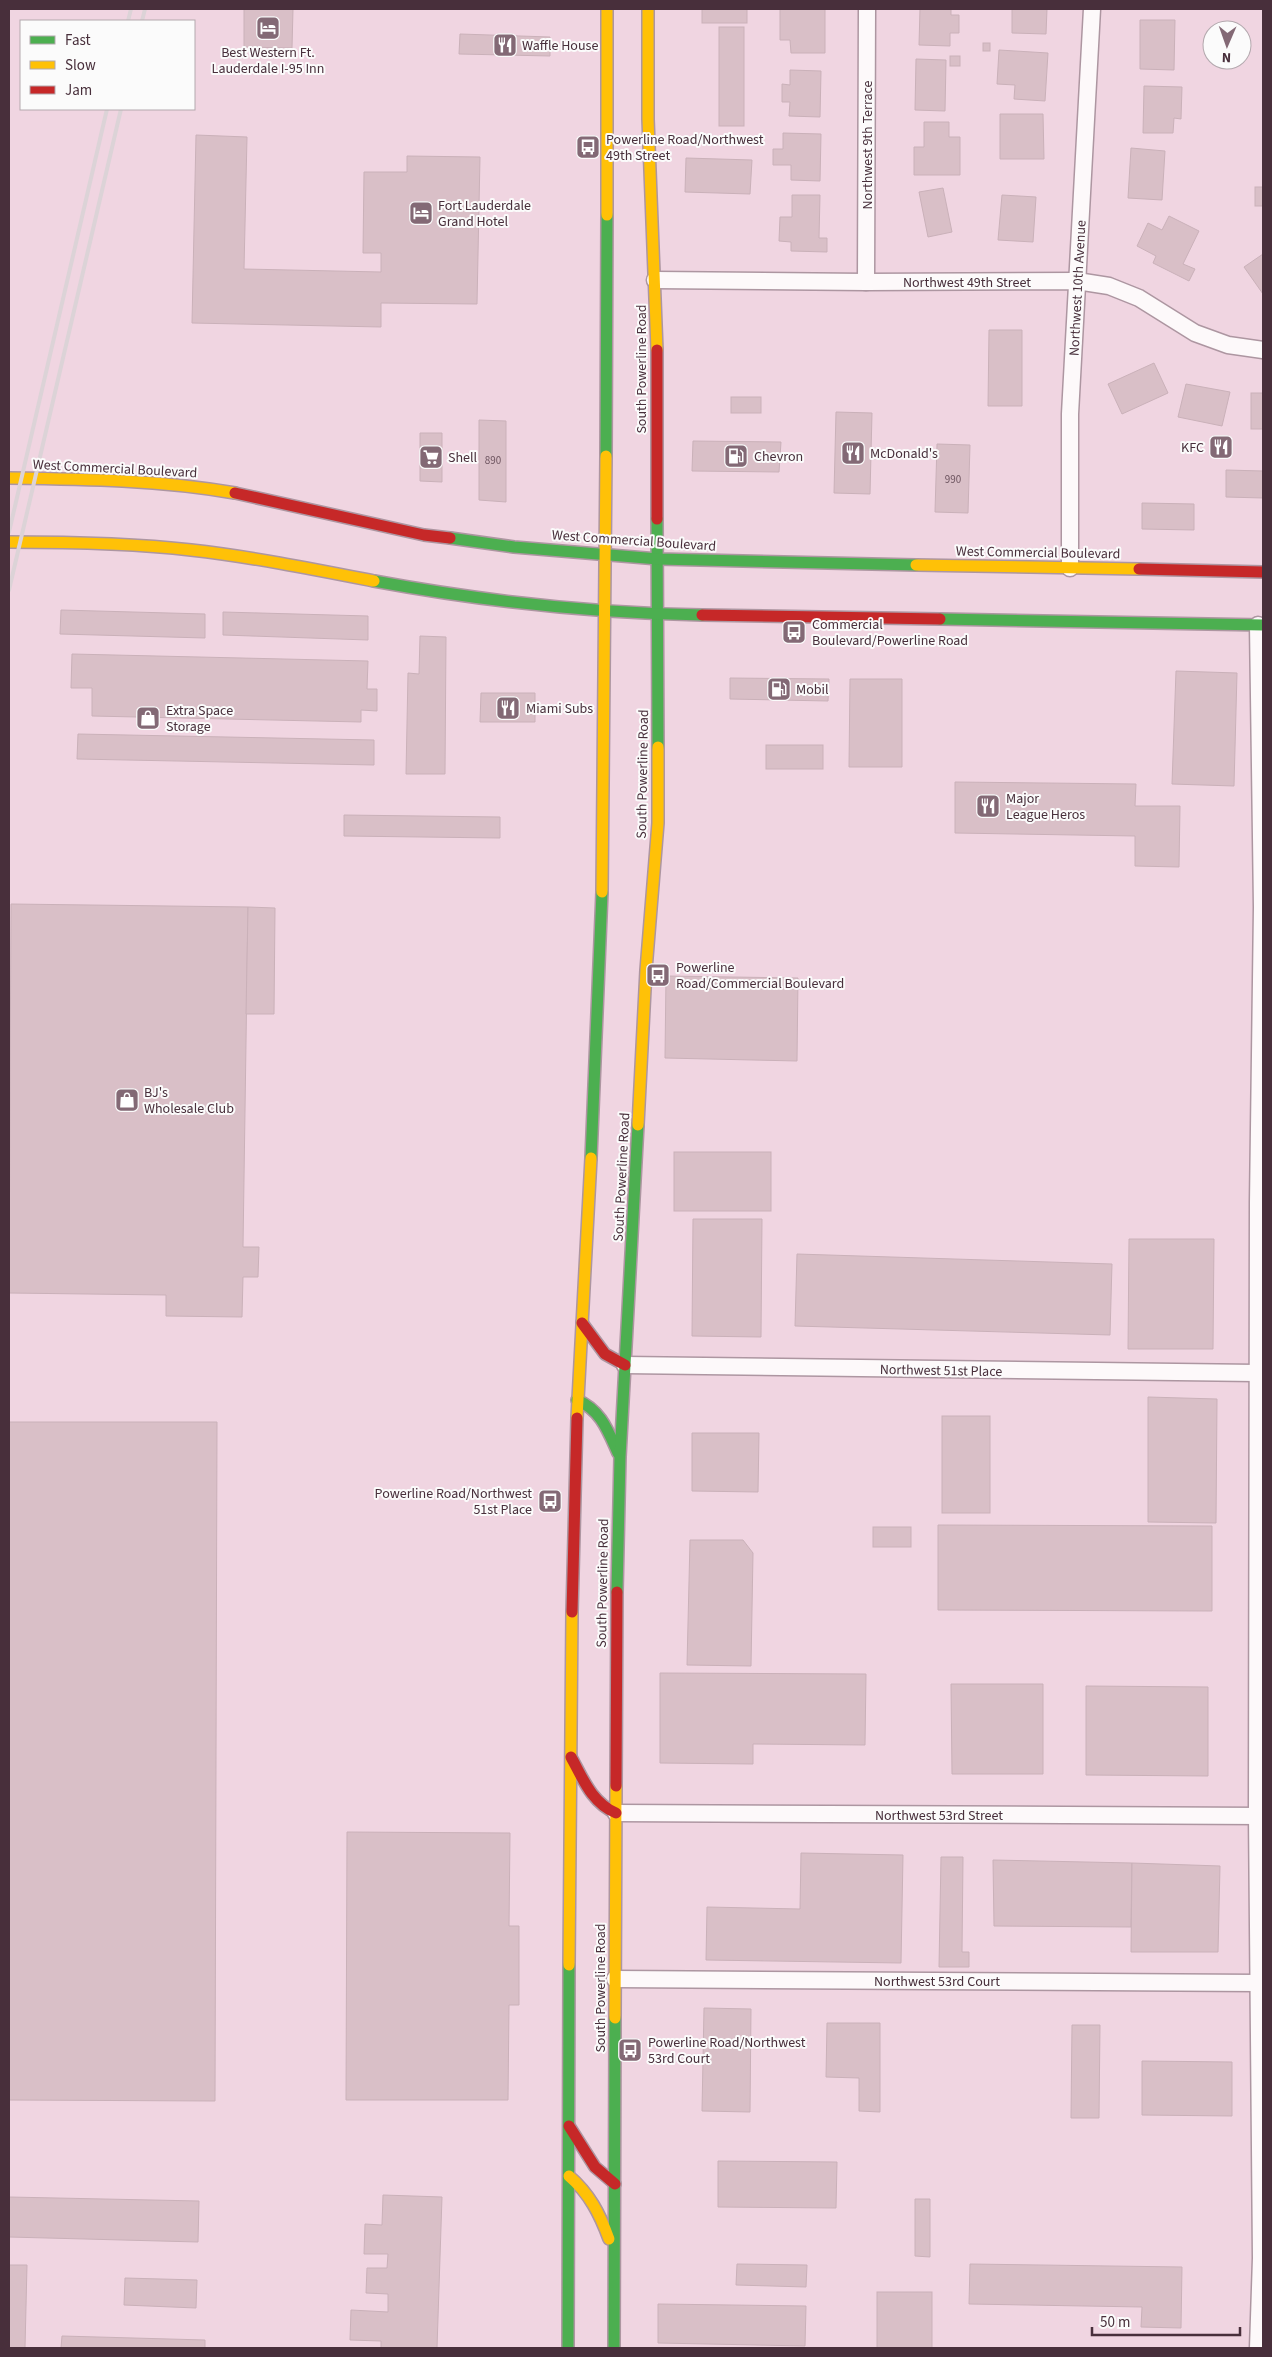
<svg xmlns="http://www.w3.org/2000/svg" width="1272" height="2357" viewBox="0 0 1272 2357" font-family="'Source Sans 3',sans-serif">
<rect width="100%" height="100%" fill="#f0d5e1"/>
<!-- building -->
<g fill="#d9bfc7" stroke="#cab1b9">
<path d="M244,9h49l-1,39 -48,-1z"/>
<rect x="702" y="9" width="45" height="14"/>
<path d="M780,9h45v44h-34l-1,-13h-10z"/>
<path d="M920,9h31v6h8v18h-9v13l-31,-1z"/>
<path d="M1012,9h35l-1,25 -34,-1z"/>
<path d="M1140,20h35l-1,50 -34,-1z"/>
<rect x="719" y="27" width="25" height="99"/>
<path d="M460,34l90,3v19l-91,-2z"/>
<rect x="983" y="43" width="7" height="8"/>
<path d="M999,50l49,3 -3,48 -31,-2 1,-14 -18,-1z"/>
<rect x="950" y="56" width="10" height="10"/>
<path d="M916,59l30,1 -1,51 -30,-1z"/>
<path d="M790,70l31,1 -1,46 -31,-1 1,-14h-8v-18l8,1z"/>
<path d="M1144,86l38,1 -1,32 -7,-1 -1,15h-30z"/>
<path d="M1000,114h43l1,45h-44z"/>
<path d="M924,122h25v15h11v38h-46v-28h10z"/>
<path d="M783,133l38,1 -1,47 -29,-1v-15h-18v-16h10z"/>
<path d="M196,135l51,2 -3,132 137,3v-19h-18l1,-81h43v-16l73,1 -3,147 -96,-1v24l-189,-4z"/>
<path d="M1131,148l34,3 -3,49 -34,-2z"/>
<path d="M686,158l66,2 -2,34 -65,-2z"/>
<rect x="1255" y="187" width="8" height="19"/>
<path d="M943,188l9,44 -24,5 -9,-45z"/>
<path d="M792,195h28l-1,43h8v14l-36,-1v-9l-12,-1 1,-24h12z"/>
<path d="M1002,195l34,2 -3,45 -35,-2z"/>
<path d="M1169,216l30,15 -16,33 12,5 -6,12 -36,-18 3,-7 -19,-10 11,-23 14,7z"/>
<path d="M1263,254v40l-19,-27z"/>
<path d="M989,330h33v76h-34z"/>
<path d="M1154,363l14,30 -46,21 -14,-30z"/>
<path d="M1186,384l44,8 -8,34 -44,-9z"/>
<rect x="1251" y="393" width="12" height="36"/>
<rect x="731" y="397" width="30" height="16"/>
<path d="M836,412l36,1 -2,81 -36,-1z"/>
<path d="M479,420l27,1v81l-27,-2z"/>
<path d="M420,433h22v49l-22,-1z"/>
<path d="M693,441l88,1 -2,30 -87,-1z"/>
<path d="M937,444l33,1 -2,68 -33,-1z"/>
<path d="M1226,470l37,1v27l-37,-1z"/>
<path d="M1142,503l52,1v26l-52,-1z"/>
<path d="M61,610l144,4v24l-145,-4z"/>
<path d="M223,612l145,4v24l-145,-5z"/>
<path d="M420,636l26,1 -1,137h-39l2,-101 11,1z"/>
<path d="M72,654l296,7 -1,28h10v22l-16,-1v12l-269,-6v-28h-21z"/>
<path d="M1176,671l61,2 -3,113 -62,-2z"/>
<path d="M730,678l99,1 -1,22 -98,-2z"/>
<path d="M850,679h52v88h-53z"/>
<path d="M481,693h54v29h-55z"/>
<path d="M78,734l296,6v25l-297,-6z"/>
<rect x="766" y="745" width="57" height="24"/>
<path d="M955,782l181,2 -1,22h45l-1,61 -44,-1v-30l-180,-3z"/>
<path d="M344,815l156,2v21l-156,-2z"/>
<path d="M11,904l237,3 -5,340h16l-1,30h-15l-1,40 -76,-1v-21l-157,-2z"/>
<path d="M248,907l27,1 -1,106h-28z"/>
<path d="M666,976l132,2 -1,83 -132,-3z"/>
<rect x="674" y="1152" width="97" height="59"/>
<path d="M693,1219h69l-1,118 -69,-1z"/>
<path d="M1129,1239h85l-1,110h-85z"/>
<path d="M797,1254l315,10 -2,71 -315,-9z"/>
<path d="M1148,1397l69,2 -1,124 -68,-1z"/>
<rect x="942" y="1416" width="48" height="97"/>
<path d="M9,1422h208l-2,679 -206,-1z"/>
<path d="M692,1433h67l-1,59 -66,-1z"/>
<path d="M938,1525l274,1v85l-274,-1z"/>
<rect x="873" y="1527" width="38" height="20"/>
<path d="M690,1540h53l10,13 -2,113 -64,-1z"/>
<path d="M660,1673l206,1 -1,71 -112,-1v20l-93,-1z"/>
<path d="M951,1684h92v90h-91z"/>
<path d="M1086,1686l122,1v89l-122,-1z"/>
<path d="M347,1832l163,1 -1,93h10v79h-10l-1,95h-162z"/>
<path d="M801,1853l102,2 -2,108 -195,-3 1,-53 93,2z"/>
<path d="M941,1857h22l-1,95h7v15h-30z"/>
<path d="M993,1860l139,3 -1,64 -137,-1z"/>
<path d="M1132,1863l88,3 -2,86h-87z"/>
<path d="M704,2008l47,1 -1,103 -48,-1z"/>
<path d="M827,2023h53v89l-21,-1v-33l-33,-1z"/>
<path d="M1072,2025h28l-1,93h-28z"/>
<path d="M1142,2061l90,1v54l-90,-1z"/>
<path d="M718,2161l119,1 -1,46 -118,-1z"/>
<path d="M383,2195l59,2 -5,151h-56v-7l-31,-1 1,-30 37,2v-18l-22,-1 1,-25h20l1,-14h-24l1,-30 17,1z"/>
<path d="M9,2197l190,4 -1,41 -189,-5z"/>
<path d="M915,2199h15v58l-15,-1z"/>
<path d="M737,2264l70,1 -1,22 -70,-2z"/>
<path d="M970,2264l212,3 -1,61 -40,-1 1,-20 -173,-3z"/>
<path d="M9,2265h18l-2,83h-16z"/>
<path d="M125,2278l72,2 -1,28 -72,-3z"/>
<rect x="877" y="2292" width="55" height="56"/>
<path d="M658,2304l148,2 -1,40 -147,-3z"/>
<path d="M62,2336l143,4v8h-144z"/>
</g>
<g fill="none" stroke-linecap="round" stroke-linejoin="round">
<!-- street casing -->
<g stroke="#ad96a1" stroke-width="19">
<g id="street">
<path d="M655,280l211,2 211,-1 32,5 30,12 56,35 33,12 35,5"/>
<path d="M866,282l1,-273"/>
<path d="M1070,568v-154l22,-405"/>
<path d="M1258,625l4,282 -4,296 -1,612 4,443 -3,90"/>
<path d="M625,1365l632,8"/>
<path d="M616,1813l647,3"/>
<path d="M615,1979l644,4"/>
</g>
</g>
<!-- fast casing -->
<g stroke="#ad96a1" stroke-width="14">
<g id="fast">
<path d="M606,456l1,-241"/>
<path d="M657,519l1,228"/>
<path d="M450,538l64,9 144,12 258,6"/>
<path d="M374,581c108,20 218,32 328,34"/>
<path d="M940,619l323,6"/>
<path d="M591,1158l11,-266"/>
<path d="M577,1400c24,10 31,31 41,53"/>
<path d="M617,1592l3,-135 18,-332"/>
<path d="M568,2348l1,-383"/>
<path d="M614,2348l1,-330"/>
</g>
</g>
<!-- slow casing -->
<g stroke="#ad96a1" stroke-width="14">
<g id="slow">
<path d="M648,9v110l9,231"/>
<path d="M607,215v-206"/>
<path d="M9,478c76,1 151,2 226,15"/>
<path d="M9,542c61,0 122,1 182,8 62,7 122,19 183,31"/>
<path d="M916,565l223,4"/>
<path d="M602,892l4,-436"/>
<path d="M638,1125l8,-155 12,-147v-76"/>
<path d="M577,1418l14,-260"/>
<path d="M569,1965l3,-353"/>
<path d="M615,2018l1,-232"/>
<path d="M569,2176c20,17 31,38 40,63"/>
</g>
</g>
<!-- jam casing -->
<g stroke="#ad96a1" stroke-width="14">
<g id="jam">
<path d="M657,350v169"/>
<path d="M235,493l189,42 26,3"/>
<path d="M1139,569l124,3"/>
<path d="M702,615l238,4"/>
<path d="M582,1323l23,31 20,11"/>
<path d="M572,1612l5,-194"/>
<path d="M571,1757c12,22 21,46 45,56"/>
<path d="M616,1786l1,-194"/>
<path d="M569,2126l26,41 20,17"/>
</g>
</g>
<!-- street -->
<use href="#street" stroke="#fdf9fa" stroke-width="16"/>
<!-- fast -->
<use href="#fast" stroke="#4caf50" stroke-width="11"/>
<!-- slow -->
<use href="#slow" stroke="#ffc107" stroke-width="11"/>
<!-- jam -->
<use href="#jam" stroke="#c62828" stroke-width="11"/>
<!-- rail -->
<g stroke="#dcd3d7" stroke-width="4">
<path d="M128,21l3,-12"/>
<path d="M142,21l3,-12"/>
<path d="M9,532l98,-423"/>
<path d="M9,590l112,-481"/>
</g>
</g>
<!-- icons -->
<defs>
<g id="hotel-square" transform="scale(1.25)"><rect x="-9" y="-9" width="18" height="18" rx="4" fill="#836975" stroke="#fbfbfb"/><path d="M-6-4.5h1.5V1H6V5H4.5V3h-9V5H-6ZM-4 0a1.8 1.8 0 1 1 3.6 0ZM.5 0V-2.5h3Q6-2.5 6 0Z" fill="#fff"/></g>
<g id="restaurant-square" transform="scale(1.25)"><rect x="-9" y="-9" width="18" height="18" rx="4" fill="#836975" stroke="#fbfbfb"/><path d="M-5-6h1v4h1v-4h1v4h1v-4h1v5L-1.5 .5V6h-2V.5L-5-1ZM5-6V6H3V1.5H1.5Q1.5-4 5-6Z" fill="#fff"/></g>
<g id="bus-square" transform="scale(1.25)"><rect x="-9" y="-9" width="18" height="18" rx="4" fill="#836975" stroke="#fbfbfb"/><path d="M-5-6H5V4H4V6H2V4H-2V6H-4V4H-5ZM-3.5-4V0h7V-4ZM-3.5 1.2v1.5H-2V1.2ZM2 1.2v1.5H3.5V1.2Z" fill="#fff"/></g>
<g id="fuel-square" transform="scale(1.25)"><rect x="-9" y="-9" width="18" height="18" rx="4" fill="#836975" stroke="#fbfbfb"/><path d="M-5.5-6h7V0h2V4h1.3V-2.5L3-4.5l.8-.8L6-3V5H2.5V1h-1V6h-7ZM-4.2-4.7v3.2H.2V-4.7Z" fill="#fff"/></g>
<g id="supermarket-square" transform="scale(1.25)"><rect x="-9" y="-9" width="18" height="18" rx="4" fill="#836975" stroke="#fbfbfb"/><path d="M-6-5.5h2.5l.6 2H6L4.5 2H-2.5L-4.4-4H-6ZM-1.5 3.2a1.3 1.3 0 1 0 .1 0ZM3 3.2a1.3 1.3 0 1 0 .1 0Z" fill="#fff"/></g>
<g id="shop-square" transform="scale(1.25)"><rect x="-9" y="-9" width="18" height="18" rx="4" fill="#836975" stroke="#fbfbfb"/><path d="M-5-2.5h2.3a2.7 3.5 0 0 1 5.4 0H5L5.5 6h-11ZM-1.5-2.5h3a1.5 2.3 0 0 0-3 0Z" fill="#fff"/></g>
</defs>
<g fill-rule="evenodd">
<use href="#hotel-square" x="268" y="28"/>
<use href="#restaurant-square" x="505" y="45"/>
<use href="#bus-square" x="588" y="147"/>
<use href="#hotel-square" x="421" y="213"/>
<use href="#restaurant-square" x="1221" y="447"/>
<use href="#restaurant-square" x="853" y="453"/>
<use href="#fuel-square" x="736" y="456"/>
<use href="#supermarket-square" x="431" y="457"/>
<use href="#bus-square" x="794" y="632"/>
<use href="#fuel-square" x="779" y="689"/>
<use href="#restaurant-square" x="508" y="708"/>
<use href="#shop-square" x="148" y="718"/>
<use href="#restaurant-square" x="988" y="806"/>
<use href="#bus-square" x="658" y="975"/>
<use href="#shop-square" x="127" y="1100"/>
<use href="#bus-square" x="550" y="1501"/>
<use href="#bus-square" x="630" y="2050"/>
</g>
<g text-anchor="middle" stroke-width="4" stroke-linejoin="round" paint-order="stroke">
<!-- number labels -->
<g font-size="11" fill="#6e5560">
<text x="493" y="464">890</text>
<text x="953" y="483">990</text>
</g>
<!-- poi labels -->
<g font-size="14" fill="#482f3b" stroke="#fbfbfb" text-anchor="start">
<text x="522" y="50">Waffle House</text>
<text x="268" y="57" text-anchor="middle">Best Western Ft.<tspan x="268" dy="16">Lauderdale I-95 Inn</tspan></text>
<text x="606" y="144">Powerline Road/Northwest<tspan x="606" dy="16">49th Street</tspan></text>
<text x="438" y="210">Fort Lauderdale<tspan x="438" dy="16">Grand Hotel</tspan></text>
<text x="1204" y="452" text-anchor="end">KFC</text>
<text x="870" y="458">McDonald's</text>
<text x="754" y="461">Chevron</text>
<text x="448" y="462">Shell</text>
<text x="812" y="629">Commercial<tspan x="812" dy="16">Boulevard/Powerline Road</tspan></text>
<text x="796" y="694">Mobil</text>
<text x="526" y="713">Miami Subs</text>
<text x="166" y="715">Extra Space<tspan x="166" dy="16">Storage</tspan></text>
<text x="1006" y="803">Major<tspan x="1006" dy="16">League Heros</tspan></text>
<text x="676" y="972">Powerline<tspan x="676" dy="16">Road/Commercial Boulevard</tspan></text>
<text x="144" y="1097">BJ's<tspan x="144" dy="16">Wholesale Club</tspan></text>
<text x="532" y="1498" text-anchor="end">Powerline Road/Northwest<tspan x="532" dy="16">51st Place</tspan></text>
<text x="648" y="2047">Powerline Road/Northwest<tspan x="648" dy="16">53rd Court</tspan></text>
</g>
<!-- street labels -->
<g font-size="14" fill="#482f3b" stroke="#fbfbfb">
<text transform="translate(867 145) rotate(-90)" y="5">Northwest 9th Terrace</text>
<text x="967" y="287">Northwest 49th Street</text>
<text transform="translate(1077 288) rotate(-87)" y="5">Northwest 10th Avenue</text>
<text transform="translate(641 369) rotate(-90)" y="5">South Powerline Road</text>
<text transform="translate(115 468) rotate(3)" y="5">West Commercial Boulevard</text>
<text transform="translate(634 540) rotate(4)" y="5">West Commercial Boulevard</text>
<text transform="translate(1038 552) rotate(1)" y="5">West Commercial Boulevard</text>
<text transform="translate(642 774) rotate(-89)" y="5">South Powerline Road</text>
<text transform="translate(621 1177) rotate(-87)" y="5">South Powerline Road</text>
<text transform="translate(941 1370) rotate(1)" y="5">Northwest 51st Place</text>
<text transform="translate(602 1583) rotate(-89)" y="5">South Powerline Road</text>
<text x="939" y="1820">Northwest 53rd Street</text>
<text x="937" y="1986">Northwest 53rd Court</text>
<text transform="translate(600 1988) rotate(-90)" y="5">South Powerline Road</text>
</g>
</g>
<!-- border -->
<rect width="1272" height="2357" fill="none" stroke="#482f3b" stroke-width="20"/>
<!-- legend -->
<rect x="20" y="20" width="175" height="90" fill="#fbfbfb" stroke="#b3a9ae"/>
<rect x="30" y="36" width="25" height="8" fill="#4caf50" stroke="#b3a9ae"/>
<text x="65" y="45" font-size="15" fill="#482f3b">Fast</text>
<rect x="30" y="61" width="25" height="8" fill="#ffc107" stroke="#b3a9ae"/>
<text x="65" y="70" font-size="15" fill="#482f3b">Slow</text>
<rect x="30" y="86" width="25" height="8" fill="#c62828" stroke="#b3a9ae"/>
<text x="65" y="95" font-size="15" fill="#482f3b">Jam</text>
<!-- north arrow -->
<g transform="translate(1227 45) rotate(182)"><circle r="24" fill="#fbfbfb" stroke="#b3a9ae"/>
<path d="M0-4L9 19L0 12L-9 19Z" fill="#836975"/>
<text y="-8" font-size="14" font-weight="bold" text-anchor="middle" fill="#482f3b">N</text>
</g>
<!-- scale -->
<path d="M1092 2327v8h148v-8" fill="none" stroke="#482f3b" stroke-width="2.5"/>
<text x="1100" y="2327" font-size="15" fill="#482f3b" stroke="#fbfbfb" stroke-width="4" paint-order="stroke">50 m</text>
</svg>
